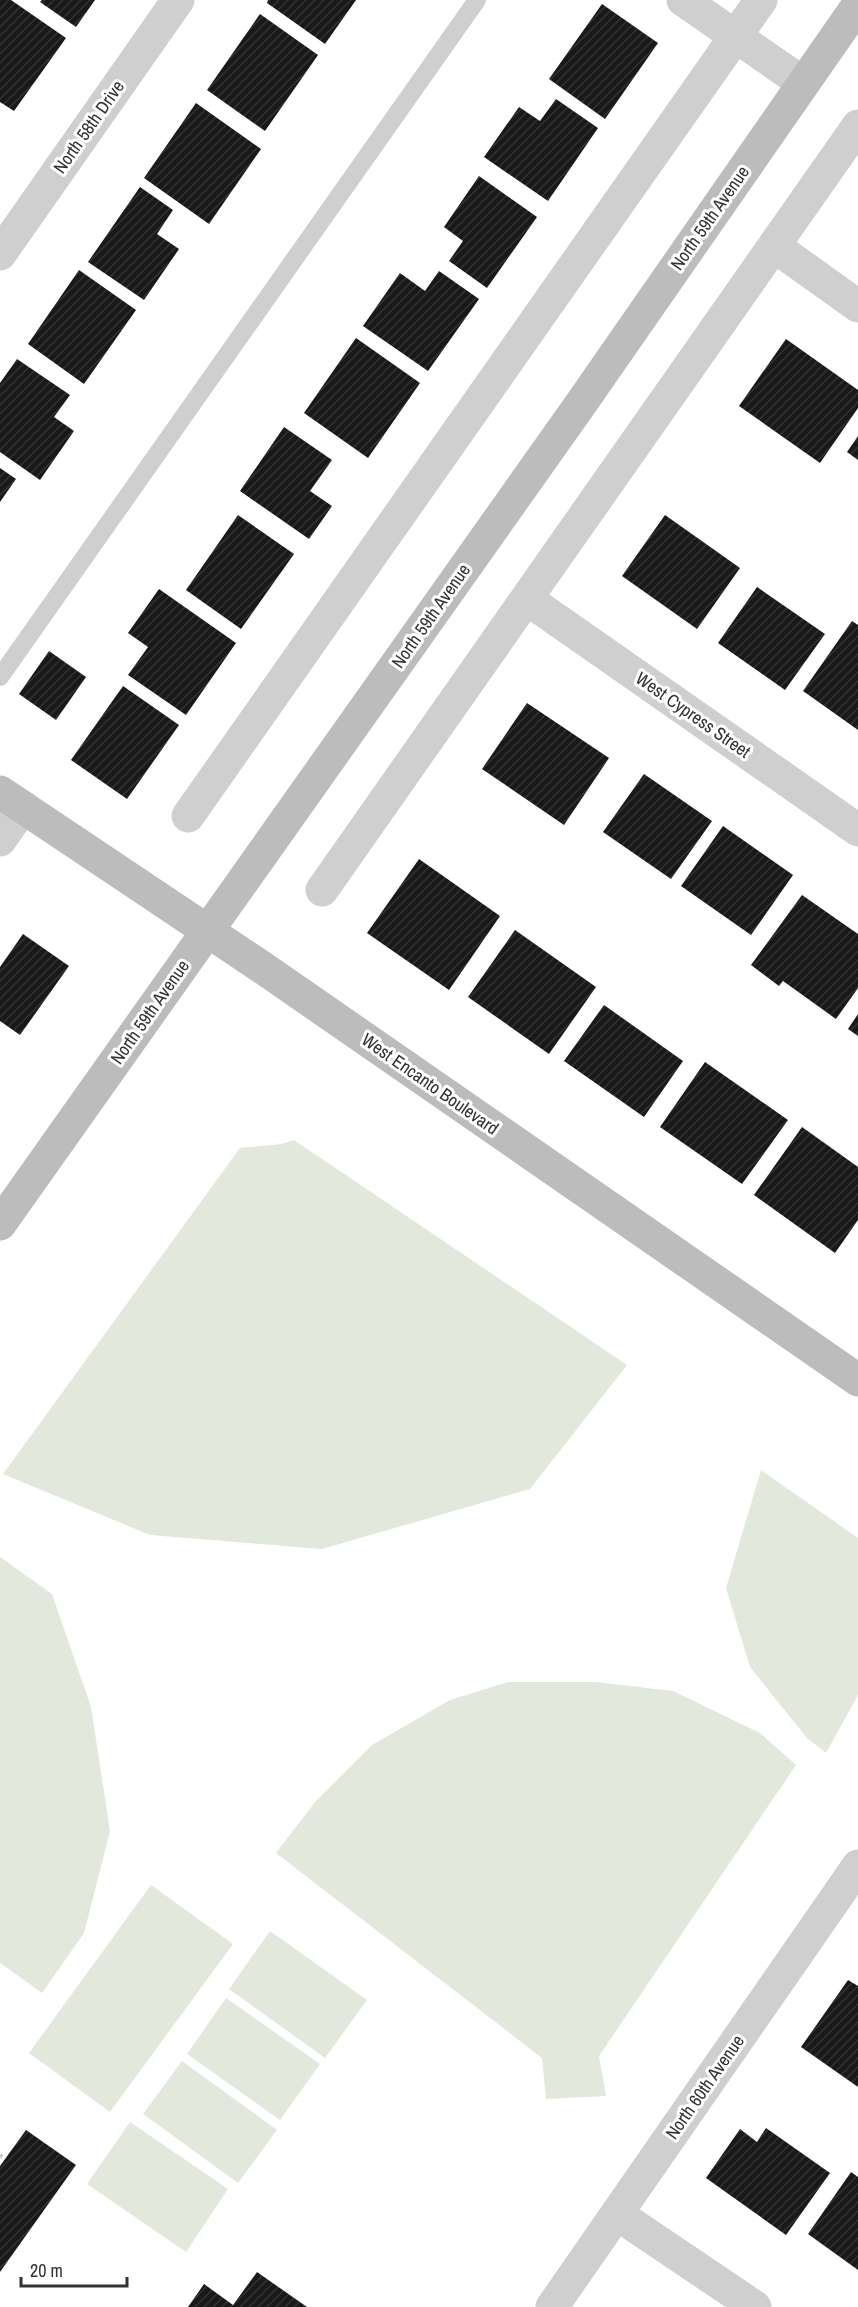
<svg xmlns="http://www.w3.org/2000/svg" width="858" height="2307" viewBox="0 0 858 2307" font-family="'Archivo Narrow',sans-serif">
<defs>
<pattern id="building-hatch" width="6" height="6" patternUnits="userSpaceOnUse" patternTransform="scale(1.5)"><rect width="6" height="6" fill="#191919"/><path d="M-1 1l2-2M0 6l6-6M5 7l2-2" fill="none" stroke="#323232"/></pattern>
</defs>
<rect width="100%" height="100%" fill="#fff"/>
<!-- park -->
<g fill="#e2e8dc">
<path d="M294,1140l333,225 -97,124 -208,60 -172,-14 -147,-61 237,-326 41,-4z"/>
<path d="M761,1470l97,68v157l-32,58 -19,-15 -57,-71 -24,-79z"/>
<path d="M0,1557l52,37 39,113 19,124 -26,102 -42,60 -42,-30z"/>
<path d="M508,1682h88l77,9 87,42 36,32 -197,291 7,40 -60,3 -4,-41 -266,-205 39,-51 57,-57 78,-45z"/>
<path d="M151,1885l82,59 -123,168 -81,-59z"/>
<path d="M270,1931l97,69 -42,58 -96,-69z"/>
<path d="M226,1998l94,66 -40,56 -93,-66z"/>
<path d="M182,2061l95,69 -39,53 -95,-69z"/>
<path d="M130,2122l98,67 -42,63 -99,-68z"/>
</g>
<!-- building -->
<g fill="url(#building-hatch)">
<path d="M0,0h11l55,38 -52,73 -14,-9z"/>
<path d="M42,0h53l-19,27 -36,-25z"/>
<path d="M268,0h88l-31,44 -58,-41z"/>
<path d="M602,4l56,39 -53,76 -56,-40z"/>
<path d="M260,14l58,41 -53,76 -58,-41z"/>
<path d="M556,99l42,29 -50,73 -64,-44 35,-50 21,14z"/>
<path d="M196,103l65,46 -52,75 -65,-46z"/>
<path d="M479,176l58,41 -50,71 -38,-27 14,-20 -19,-14z"/>
<path d="M140,187l33,23 -16,24 22,15 -35,51 -56,-38z"/>
<path d="M79,270l57,40 -52,74 -56,-40z"/>
<path d="M439,271l40,28 -51,72 -65,-45 37,-53 25,18z"/>
<path d="M356,338l64,45 -52,75 -64,-45z"/>
<path d="M786,339l72,51v18l-38,55 -81,-57z"/>
<path d="M17,359l53,36 -16,22 20,14 -34,49 -40,-28v-69z"/>
<path d="M284,427l48,33 -22,31 22,15 -23,33 -69,-48z"/>
<path d="M858,436v24l-11,-8z"/>
<path d="M0,468l16,11 -16,23z"/>
<path d="M238,515l56,39 -53,75 -55,-39z"/>
<path d="M665,515l75,53 -43,61 -75,-53z"/>
<path d="M757,587l68,47 -40,56 -67,-47z"/>
<path d="M159,589l77,54 -50,72 -58,-40 20,-28 -20,-14z"/>
<path d="M852,621l6,4v105l-55,-39z"/>
<path d="M49,651l37,26 -30,43 -37,-26z"/>
<path d="M123,686l56,39 -52,74 -56,-39z"/>
<path d="M527,703l82,55 -45,67 -82,-56z"/>
<path d="M644,774l68,47 -41,58 -68,-47z"/>
<path d="M723,826l70,49 -42,60 -70,-49z"/>
<path d="M419,859l81,57 -51,74 -82,-57z"/>
<path d="M802,895l56,39v54l-22,31 -53,-38 -4,5 -28,-21z"/>
<path d="M515,930l81,57 -47,67 -81,-57z"/>
<path d="M23,934l46,32 -49,69 -20,-14v-54z"/>
<path d="M604,1005l79,56 -39,56 -80,-56z"/>
<path d="M858,1014v22l-10,-7z"/>
<path d="M705,1062l83,58 -46,64 -82,-57z"/>
<path d="M802,1127l56,40v53l-23,33 -81,-58z"/>
<path d="M848,1980l10,6v101l-57,-40z"/>
<path d="M766,2128l64,45 -44,62 -80,-57 34,-49 17,13z"/>
<path d="M26,2130l50,35 -76,107v-106z"/>
<path d="M851,2172l7,5v93l-50,-36z"/>
<path d="M257,2272l50,35h-119l16,-23 29,21z"/>
</g>
<g fill="none" stroke-linecap="round" stroke-linejoin="round">
<!-- path -->
<path stroke="#c9c9c9" stroke-width="4" stroke-dasharray="3 3" stroke-linecap="butt" d="M0,2155l5,4"/>
<!-- lane -->
<path stroke="#cfcfcf" stroke-width="18" d="M0,677l477,-677"/>
<!-- street -->
<g stroke="#cfcfcf" stroke-width="33">
<path d="M683,0l120,83"/>
<path d="M774,246l84,60"/>
<path d="M0,254l178,-254"/>
<path d="M527,599l331,231"/>
<path d="M188,816l573,-816"/>
<path d="M0,840l23,-33"/>
<path d="M322,890l536,-764"/>
<path d="M617,2214l138,93"/>
<path d="M552,2307l306,-441"/>
</g>
<!-- secondary -->
<g stroke="#bcbcbc" stroke-width="33">
<path d="M0,792l263,176 595,412"/>
<path d="M0,1224l580,-819 278,-400"/>
</g>
</g>
<g text-anchor="middle" stroke-width="6" stroke-linejoin="round" paint-order="stroke">
<!-- street labels -->
<g font-size="18" fill="#323232" stroke="#fff">
<text transform="translate(89 127) rotate(-55)" y="6">North 58th Drive</text>
<text transform="translate(710 218) rotate(-55)" y="6">North 59th Avenue</text>
<text transform="translate(431 616) rotate(-55)" y="6">North 59th Avenue</text>
<text transform="translate(693 715) rotate(35)" y="6">West Cypress Street</text>
<text transform="translate(150 1012) rotate(-55)" y="6">North 59th Avenue</text>
<text transform="translate(430 1084) rotate(35)" y="6">West Encanto Boulevard</text>
<text transform="translate(705 2087) rotate(-55)" y="6">North 60th Avenue</text>
</g>
</g>
<!-- scale -->
<path d="M21 2277v9h106v-9" fill="none" stroke="#323232" stroke-width="3"/>
<text x="30" y="2277" font-size="18" fill="#323232" stroke="#ffffff" stroke-width="4.5" paint-order="stroke">20 m</text>
</svg>
